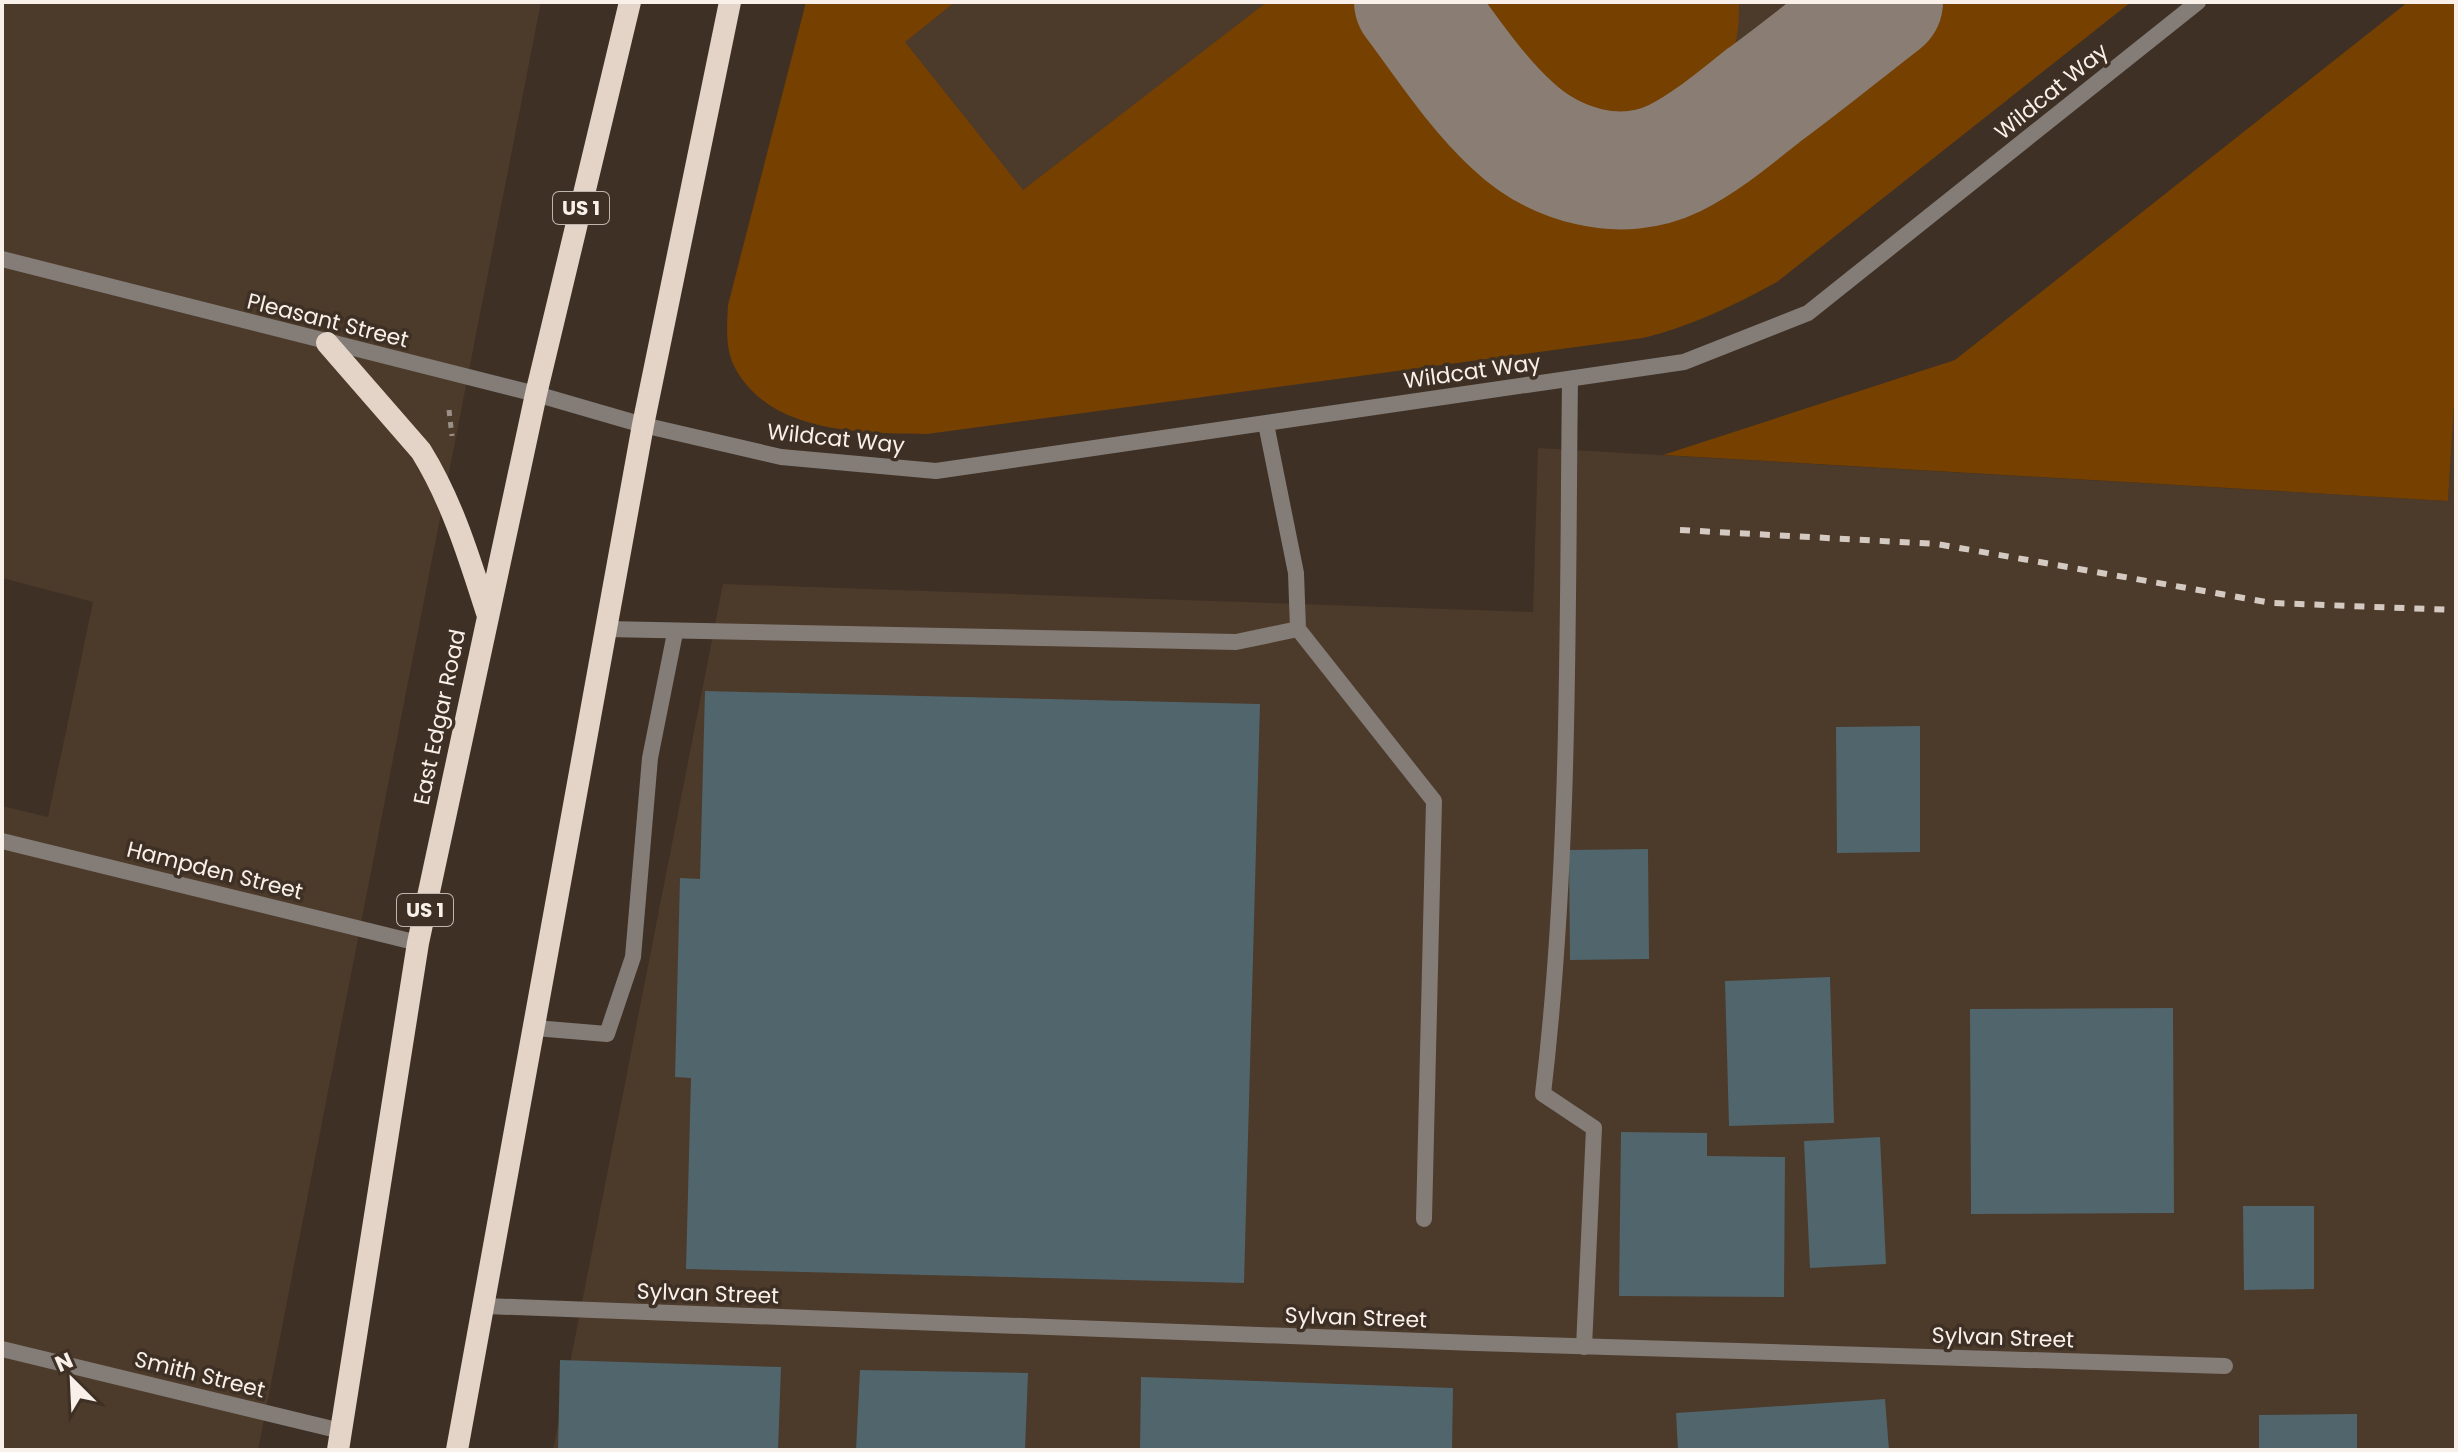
<svg xmlns="http://www.w3.org/2000/svg" width="2458" height="1452" viewBox="0 0 2458 1452" font-family="Poppins,sans-serif">
<rect width="100%" height="100%" fill="#3e3025"/>
<!-- built -->
<g fill="#4c3a2a">
<path d="M2,2h539l-283,1448h-256v-644l46,11 45,-215 -91,-24z"/>
<path d="M823,2h1272l-340,269 -683,119z"/>
<path d="M2456,372v1078h-1903l170,-866 810,28 5,-164 910,53z"/>
</g>
<!-- green -->
<g fill="#764000">
<path d="M806,2h149l-50,40 118,148 244,-188h98c100,126 181,279 363,167l212,-167h191l-354,280c-44,24 -85,44 -134,56l-716,96c-66,-1 -158,0 -193,-68 -9,-19 -7,-41 -6,-61z"/>
<path d="M1460,2h279c0,14 0,29 -4,43 -22,72 -117,107 -180,69 -36,-21 -69,-79 -95,-112z"/>
<path d="M2408,2h48v370l-8,129 -785,-46 292,-95z"/>
</g>
<g fill="none" stroke-linecap="round" stroke-linejoin="round">
<!-- taxiway -->
<path stroke="#897d74" stroke-width="118" d="M1413,2c31,41 61,88 99,123 42,40 108,60 163,33 32,-16 61,-41 89,-63 41,-30 80,-62 120,-93"/>
</g>
<!-- building -->
<g fill="#51656c">
<path d="M705,691l555,13 -16,579 -558,-14 5,-191 -16,-1 5,-199 20,1z"/>
<path d="M1920,726v126l-83,1 -1,-126z"/>
<path d="M1648,849l1,110 -79,1 -1,-110z"/>
<path d="M1830,977l4,146 -105,3 -4,-145z"/>
<path d="M2173,1008l1,205 -203,1 -1,-205z"/>
<path d="M1621,1132l86,1v23l78,1 -1,140 -165,-1z"/>
<path d="M1880,1137l6,127 -76,4 -6,-127z"/>
<path d="M2243,1206h71v83l-70,1z"/>
<path d="M560,1360l221,7 -3,83h-220z"/>
<path d="M860,1370l168,3 -3,77h-169z"/>
<path d="M1141,1377l312,11 -1,62h-312z"/>
<path d="M1885,1399l4,51h-211l-2,-37z"/>
<path d="M2357,1414v36h-98v-35z"/>
</g>
<g fill="none" stroke-linecap="round" stroke-linejoin="round">
<!-- path -->
<path stroke="#9b9087" stroke-width="5" stroke-dasharray="6 6" stroke-linecap="butt" d="M449,410l3,26"/>
<!-- service -->
<g stroke="#837c77" stroke-width="16">
<path d="M1570,379c-3,238 1,478 -27,715l51,34 -10,219"/>
<path d="M1266,424l30,149 2,56 136,172 -10,418"/>
<path d="M643,425l138,32 155,14 748,-109 124,-49 390,-311"/>
<path d="M606,629l630,13 62,-13"/>
<path d="M535,1028l72,6 26,-77 17,-199 25,-125"/>
</g>
<!-- minor -->
<g stroke="#837c77" stroke-width="16">
<path d="M2,259l534,135 107,31"/>
<path d="M2,841l416,102"/>
<path d="M485,1306l990,37 750,23"/>
<path d="M2,1349l339,82"/>
</g>
<!-- trunk -->
<g stroke="#e4d4c7" stroke-width="22">
<path d="M327,343l94,108c31,50 48,106 66,162"/>
<path d="M338,1450l80,-507 118,-549 94,-392"/>
<path d="M457,1450l186,-1025 87,-423"/>
</g>
<!-- rail -->
<path stroke="#d4cac2" stroke-width="6" stroke-dasharray="10 10" stroke-linecap="butt" d="M1680,530l257,14 335,59 184,7"/>
</g>
<g text-anchor="middle" stroke-width="7" stroke-linejoin="round" paint-order="stroke">
<!-- shield labels -->
<g fill="#3e3025" stroke="#c1b6ae" stroke-width="2">
<rect x="553" y="192" width="56" height="32" rx="6"/>
<rect x="397" y="894" width="56" height="32" rx="6"/>
</g>
<g font-size="20" font-weight="bold" fill="#f9f0e9">
<text x="581" y="215">US 1</text>
<text x="425" y="917">US 1</text>
</g>
<!-- street labels -->
<g font-size="22" fill="#f9f0e9" stroke="#3e3025">
<text transform="translate(2051 91) rotate(-39)" y="8">Wildcat Way</text>
<text transform="translate(328 320) rotate(14)" y="8">Pleasant Street</text>
<text transform="translate(1472 371) rotate(-8)" y="8">Wildcat Way</text>
<text transform="translate(836 438) rotate(6)" y="8">Wildcat Way</text>
<text transform="translate(439 717) rotate(-78)" y="8">East Edgar Road</text>
<text transform="translate(215 870) rotate(14)" y="8">Hampden Street</text>
<text transform="translate(708 1293) rotate(2)" y="8">Sylvan Street</text>
<text transform="translate(1356 1317) rotate(2)" y="8">Sylvan Street</text>
<text transform="translate(2003 1337) rotate(2)" y="8">Sylvan Street</text>
<text transform="translate(200 1374) rotate(14)" y="8">Smith Street</text>
</g>
</g>
<!-- border -->
<rect width="2458" height="1452" fill="none" stroke="#f9f0e9" stroke-width="8"/>
<!-- north arrow -->
<g transform="translate(72 1380) rotate(336)" stroke="#3e3025" stroke-width="6" paint-order="stroke">
<path d="M0-6L14 30L0 20L-14 30Z" fill="#f9f0e9"/>
<text y="-12" font-size="22" font-weight="bold" text-anchor="middle" fill="#f9f0e9">N</text>
</g>
</svg>
